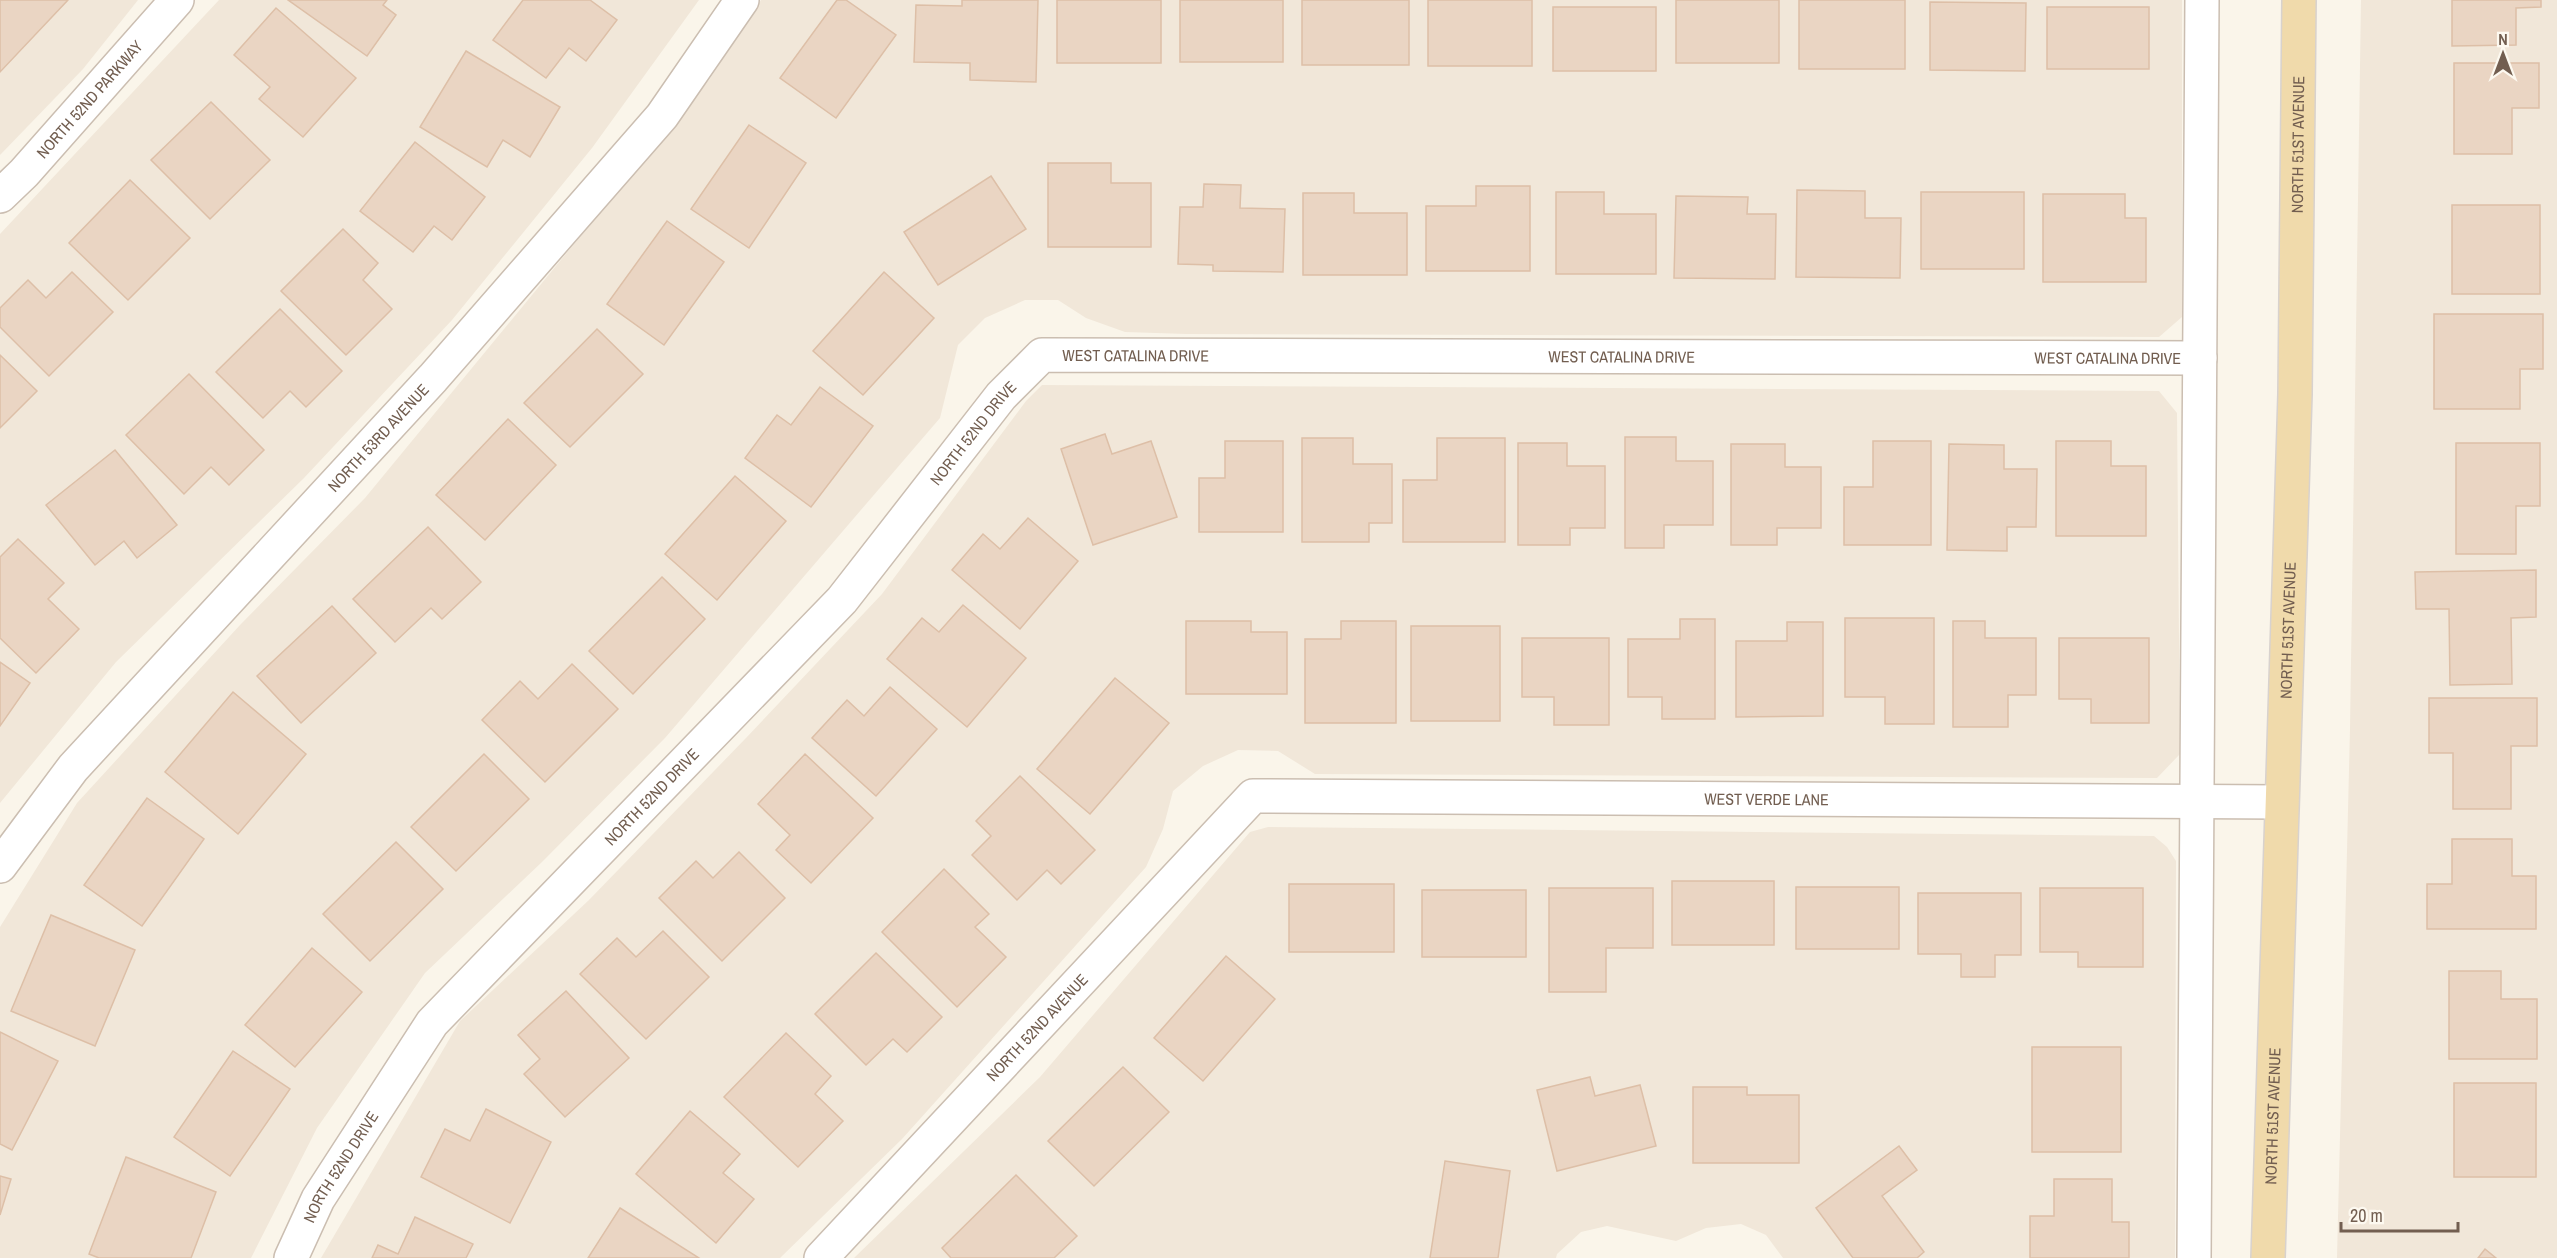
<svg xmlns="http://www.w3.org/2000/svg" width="2557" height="1258" viewBox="0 0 2557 1258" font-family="'Archivo Narrow',sans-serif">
<rect width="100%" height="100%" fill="#faf5ea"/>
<!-- residential -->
<g fill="#f1e7d9">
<path d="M0,0h138l-55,69 -83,86z"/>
<path d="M219,0h480l-107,148 -140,172 -148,158 -188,184 -116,141v-569z"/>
<path d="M761,0h1421v317l-23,20 -973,-3 -61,-2 -39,-14 -28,-18h-33l-40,18 -27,27 -18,73 -275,320 -123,124 -117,111 -108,155 -66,130h-251v-331l77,-124 163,-178 125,-127 344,-418z"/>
<path d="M2361,0h196v1258h-220l13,-529z"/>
<path d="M1042,385l1117,6 18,22 3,341 -23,24 -842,-4 -37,-23 -40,-1 -35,16 -30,25 -10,38 -17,38 -244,272 -122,119h-459l139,-237 129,-121 157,-162 136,-144 144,-193z"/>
<path d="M1268,827l886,9 13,11 9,14 -1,397h-392l-17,-23 -25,-11 -35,4 -30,13 -69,-15 -26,6 -24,22 -1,4h-702l186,-181 210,-245z"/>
</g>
<!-- building -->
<g fill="#ead5c3" stroke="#ddbfa7" stroke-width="1.5">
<path d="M0,0h68l-68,72z"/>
<path d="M288,0h99l-4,5 13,10 -29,41z"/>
<path d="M523,0h67l27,20 -31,41 -17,-13 -23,30 -53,-38z"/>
<path d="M837,0h9l50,35 -60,83 -56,-40z"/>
<path d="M962,0h76l-2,82 -66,-2v-17l-56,-1 2,-57 46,1z"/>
<rect x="1057" y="0" width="104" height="63"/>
<rect x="1180" y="0" width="103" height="62"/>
<rect x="1302" y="0" width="107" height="65"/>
<rect x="1428" y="0" width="104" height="66"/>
<rect x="1676" y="0" width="103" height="63"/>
<rect x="1799" y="0" width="106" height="69"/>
<path d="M2452,0h89v7l-25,1v37l-64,1z"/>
<path d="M1930,2l96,1 -1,68 -95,-1z"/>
<rect x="1553" y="7" width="103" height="64"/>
<rect x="2047" y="7" width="102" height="62"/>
<path d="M276,8l80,70 -53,59 -44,-38 11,-12 -36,-32z"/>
<path d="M466,51l94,56 -30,50 -27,-17 -16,27 -67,-40z"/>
<path d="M2454,63h85v45h-27v46h-58z"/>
<path d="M211,102l59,58 -60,59 -59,-59z"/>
<path d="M749,125l57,38 -57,85 -58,-39z"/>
<path d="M415,142l70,55 -33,43 -18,-14 -21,26 -53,-41z"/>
<path d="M1048,163h63v20h40v64h-103z"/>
<path d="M991,176l35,53 -88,56 -34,-53z"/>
<path d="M130,180l60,58 -62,62 -59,-57z"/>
<path d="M1204,184l37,1 -1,23 45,1 -2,63 -70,-1v-6l-35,-1 2,-57h23z"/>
<path d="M1476,186h54v85h-104v-65h50z"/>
<path d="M1797,190l68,1v27h36l-1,60 -104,-1z"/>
<path d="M1556,192h48v22h52v60h-100z"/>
<rect x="1921" y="192" width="103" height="77"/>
<path d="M1303,193h51v20h53v62h-104z"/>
<path d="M2043,194h82v24h21v64h-103z"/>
<path d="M1676,196l72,1 -1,17h29l-1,65 -101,-1z"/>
<rect x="2452" y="205" width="88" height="89"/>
<path d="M667,221l57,41 -60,83 -57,-41z"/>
<path d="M343,229l35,34 -15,17 29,29 -46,46 -65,-64z"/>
<path d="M72,272l41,40 -64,64 -49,-49v-19l28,-28 18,18z"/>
<path d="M884,272l50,46 -71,77 -50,-44z"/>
<path d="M280,309l62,62 -36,36 -16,-16 -27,27 -47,-46z"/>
<path d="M2434,314h109v55h-23v40h-86z"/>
<path d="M597,329l46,45 -73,73 -46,-44z"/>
<path d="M0,355l37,36 -37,37z"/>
<path d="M189,374l75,76 -35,35 -18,-18 -27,27 -58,-59z"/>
<path d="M820,387l53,39 -62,81 -66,-49 32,-43 14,10z"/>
<path d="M508,419l48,46 -71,75 -49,-45z"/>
<path d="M1105,434l7,20 39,-13 26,76 -84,28 -32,-96z"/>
<path d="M1625,437h51v24h37v64h-49v23h-39z"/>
<path d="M1302,438h51v26h39v59h-23v19h-67z"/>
<path d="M1437,438h68v104h-102v-62h34z"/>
<path d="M1225,441h58v91h-84v-54h26z"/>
<path d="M1873,441h58v104h-87v-58h29z"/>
<path d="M2056,441h55v25h35v70h-90z"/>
<path d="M1518,443h49v23h38v62h-35v17h-52z"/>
<path d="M2456,443h84v63h-24v48h-60z"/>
<path d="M1731,444h54v23h36v61h-44v17h-46z"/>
<path d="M1949,444l55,1v24h33l-1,58h-29v24l-60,-1z"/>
<path d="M115,450l62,75 -40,33 -13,-17 -29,24 -49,-60z"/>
<path d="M735,476l51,45 -69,79 -52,-46z"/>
<path d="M1028,518l50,43 -58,68 -68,-59 31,-36 17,15z"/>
<path d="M428,527l53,55 -39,37 -11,-11 -36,34 -42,-43z"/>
<path d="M18,539l46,44 -16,16 31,30 -43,44 -36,-35v-81z"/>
<path d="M2536,570v47l-25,1 1,66 -62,1 -1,-76h-33l-1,-37z"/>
<path d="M662,577l43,42 -72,75 -44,-43z"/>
<path d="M963,605l63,53 -59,69 -80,-68 35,-41 17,14z"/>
<path d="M332,606l44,47 -75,70 -44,-47z"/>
<path d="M1845,618h89v106h-49v-27h-40z"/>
<path d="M1680,619h35v100h-53v-22h-34v-58h52z"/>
<path d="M1186,621h65v11h36v62h-101z"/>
<path d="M1341,621h55v102h-91v-84h36z"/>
<path d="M1953,621h32v17h51v57h-28v32h-55z"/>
<path d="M1787,622h36v94l-87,1v-76h51z"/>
<rect x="1411" y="626" width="89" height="95"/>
<path d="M1522,638h87v87h-55v-28h-32z"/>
<path d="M2059,638h90v85h-58v-24h-32z"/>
<path d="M0,662l30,21 -30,43z"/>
<path d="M572,664l46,45 -73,73 -63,-62 38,-39 18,18z"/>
<path d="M1115,678l54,45 -79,91 -53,-45z"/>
<path d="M890,687l47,42 -61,67 -64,-58 35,-38 17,16z"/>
<path d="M233,692l73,62 -68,80 -73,-62z"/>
<path d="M2429,698h108v48h-26v63h-58v-56h-24z"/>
<path d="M484,754l45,45 -73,72 -45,-44z"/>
<path d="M805,754l68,64 -62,65 -35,-33 14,-15 -32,-31z"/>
<path d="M1020,776l75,74 -34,34 -14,-14 -30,30 -45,-45 19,-19 -15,-15z"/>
<path d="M147,798l57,41 -62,87 -58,-41z"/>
<path d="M2452,839h60v37h24v53h-109v-45h25z"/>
<path d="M396,842l47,47 -73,72 -47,-47z"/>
<path d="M739,852l46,46 -63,63 -63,-63 37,-37 17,17z"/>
<path d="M944,869l45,45 -14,13 31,30 -49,50 -75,-75z"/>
<rect x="1672" y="881" width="102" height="64"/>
<rect x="1289" y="884" width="105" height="68"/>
<rect x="1796" y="887" width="103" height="62"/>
<path d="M1549,888h104v60h-47v44h-57z"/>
<path d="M2040,888h103v79h-65v-15h-38z"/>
<rect x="1422" y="890" width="104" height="67"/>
<path d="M1918,893h103v62h-26v22h-34v-23h-43z"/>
<path d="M51,915l84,35 -40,96 -84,-35z"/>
<path d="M663,931l46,46 -63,62 -66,-65 37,-36 19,19z"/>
<path d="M312,948l50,44 -67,75 -50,-42z"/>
<path d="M876,953l66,64 -35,35 -14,-13 -27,26 -51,-51z"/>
<path d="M1226,956l49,43 -72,82 -49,-43z"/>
<path d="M2449,971h52v28h36v60h-88z"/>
<path d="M566,991l63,67 -64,59 -41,-43 16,-15 -22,-24z"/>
<path d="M0,1032l58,29 -46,89 -12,-6z"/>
<path d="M786,1033l45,43 -16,18 28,27 -45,46 -74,-70z"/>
<rect x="2032" y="1047" width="89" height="105"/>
<path d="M233,1051l57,38 -60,87 -56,-39z"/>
<path d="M1123,1067l46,45 -75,74 -46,-45z"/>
<path d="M1590,1077l5,19 45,-11 16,61 -99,25 -20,-81z"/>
<rect x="2454" y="1083" width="82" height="94"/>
<path d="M1693,1087h54v8h52v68h-106z"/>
<path d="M486,1109l65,33 -41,81 -89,-46 24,-48 25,12z"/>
<path d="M690,1111l50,43 -17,19 31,26 -38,44 -80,-69z"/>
<path d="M1899,1146l18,24 -35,26 42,56 -7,6h-64l-37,-50z"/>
<path d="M126,1157l90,35 -25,66h-92l-10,-4z"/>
<path d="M1445,1161l65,10 -12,87h-68z"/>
<path d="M1016,1175l61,61 -23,22h-103l-9,-10z"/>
<path d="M0,1176l11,3 -11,36z"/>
<path d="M2054,1179h58v43h17v36h-99v-42h24z"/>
<path d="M620,1208l79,50h-111z"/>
<path d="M415,1217l58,27 -7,14h-94l6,-13 20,9z"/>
<path d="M2485,1249l11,9h-18z"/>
</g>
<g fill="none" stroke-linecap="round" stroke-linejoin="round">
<!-- minor casing -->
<g stroke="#cbbeb1" stroke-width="36">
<g id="minor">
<path id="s1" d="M0,196l24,-23 153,-173"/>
<path id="s2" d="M0,866l73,-98 360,-390 229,-262 80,-116"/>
<path id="s3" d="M291,1258l27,-59 114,-176 410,-423 159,-204 41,-41 1158,3"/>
<path id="s4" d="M821,1258l432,-462 1028,6"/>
<path d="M2194,1258l8,-1258"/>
</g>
</g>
<!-- primary casing -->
<g stroke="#d8d2ce" stroke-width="36">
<g id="primary">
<path id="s5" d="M2268,1258l27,-864 4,-394"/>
</g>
</g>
<!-- minor -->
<use href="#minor" stroke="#fff" stroke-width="33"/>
<!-- primary -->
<use href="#primary" stroke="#f0daab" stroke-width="33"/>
</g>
<g text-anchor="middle" stroke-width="6" stroke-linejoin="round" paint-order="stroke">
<!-- street labels -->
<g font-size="16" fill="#725e50" stroke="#fdf9f0">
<text dy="6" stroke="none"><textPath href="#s1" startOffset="132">NORTH 52ND PARKWAY</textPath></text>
<text dy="6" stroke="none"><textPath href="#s5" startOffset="1114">NORTH 51ST AVENUE</textPath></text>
<text dy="6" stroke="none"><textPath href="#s3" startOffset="1274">WEST CATALINA DRIVE</textPath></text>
<text dy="6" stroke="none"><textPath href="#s3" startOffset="1760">WEST CATALINA DRIVE</textPath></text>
<text dy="6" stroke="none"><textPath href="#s3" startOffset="2246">WEST CATALINA DRIVE</textPath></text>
<text dy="6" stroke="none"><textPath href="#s3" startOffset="1076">NORTH 52ND DRIVE</textPath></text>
<text dy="6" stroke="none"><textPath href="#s2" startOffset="572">NORTH 53RD AVENUE</textPath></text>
<text dy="6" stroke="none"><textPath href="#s5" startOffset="628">NORTH 51ST AVENUE</textPath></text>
<text dy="6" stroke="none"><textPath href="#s3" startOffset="590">NORTH 52ND DRIVE</textPath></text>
<text dy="6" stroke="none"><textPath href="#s4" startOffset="1146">WEST VERDE LANE</textPath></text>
<text dy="6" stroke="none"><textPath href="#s4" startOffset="316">NORTH 52ND AVENUE</textPath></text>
<text dy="6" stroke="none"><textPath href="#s5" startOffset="142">NORTH 51ST AVENUE</textPath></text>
<text dy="6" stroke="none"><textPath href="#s3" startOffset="104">NORTH 52ND DRIVE</textPath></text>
</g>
</g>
<!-- north arrow -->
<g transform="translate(2503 54)" stroke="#fdf9f0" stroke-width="4.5" paint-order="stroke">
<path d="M0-4.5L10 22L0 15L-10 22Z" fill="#725e50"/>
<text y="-9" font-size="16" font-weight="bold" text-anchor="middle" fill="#725e50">N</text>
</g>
<!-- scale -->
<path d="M2341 1222v9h117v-9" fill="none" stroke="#725e50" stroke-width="3"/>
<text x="2350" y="1222" font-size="18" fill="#725e50" stroke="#fdf9f0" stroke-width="4.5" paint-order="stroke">20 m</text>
</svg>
